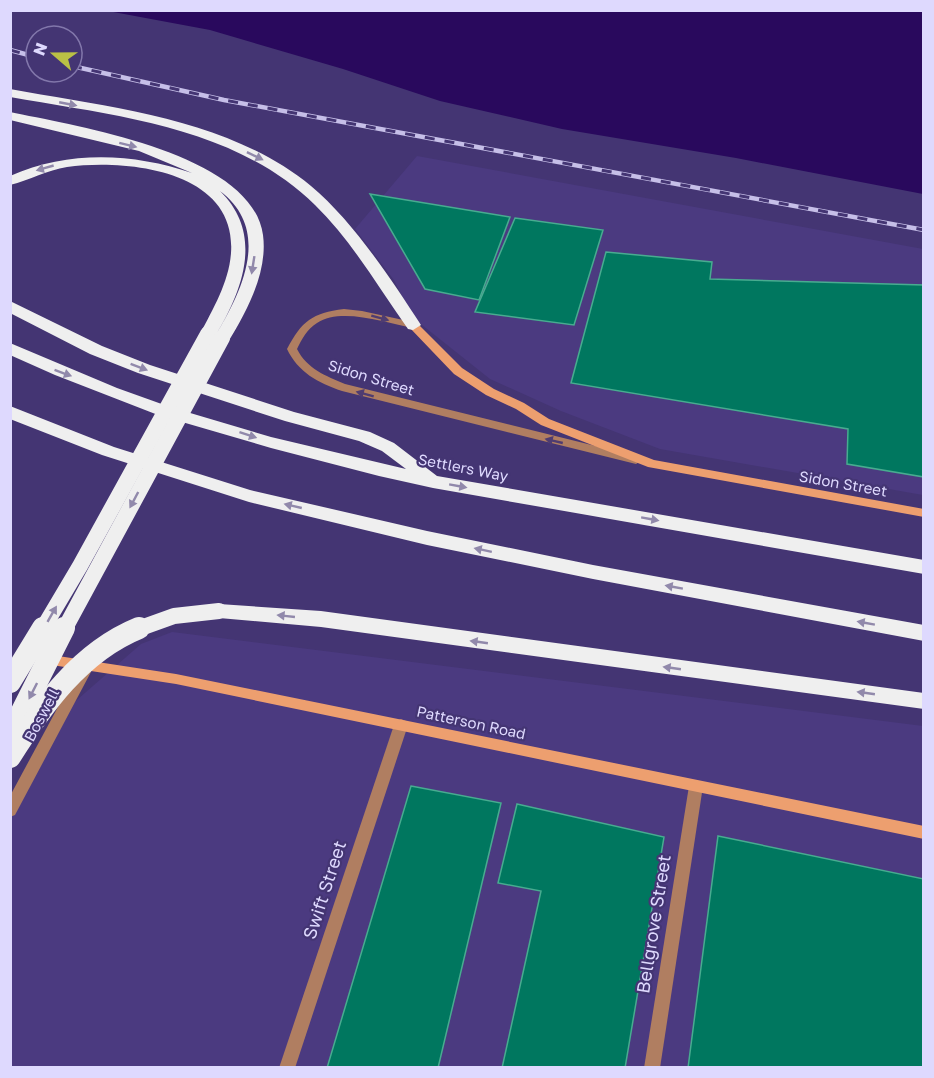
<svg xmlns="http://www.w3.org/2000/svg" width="934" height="1078" viewBox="0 0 934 1078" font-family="'Golos Text',sans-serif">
<rect width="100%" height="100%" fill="#443573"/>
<!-- built -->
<g fill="#4b3a80">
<path d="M417,156l506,93v246l-263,-46 -99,-38 -71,-32 -78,-62 -18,-37 -39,-51z"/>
<path d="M172,632l751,94v341l-912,1v-265l51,-90 79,-69z"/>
</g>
<!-- water -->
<path fill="#29095d" d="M108,11h815v183l-187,-36 -174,-29 -122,-28 -97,-32 -133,-39z"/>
<!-- building -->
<g fill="#00775f" stroke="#48ac90" stroke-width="1.5">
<path d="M370,194l140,23 -31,83 -54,-11z"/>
<path d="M515,218l88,12 -29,95 -99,-13z"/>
<path d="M606,252l106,10 -2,17 214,6v192l-77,-13 1,-35 -277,-46z"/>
<path d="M411,786l90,17 -63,265h-111z"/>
<path d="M517,804l147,33 -39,231h-123l39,-177 -43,-8z"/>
<path d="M718,836l206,43v189h-236z"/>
</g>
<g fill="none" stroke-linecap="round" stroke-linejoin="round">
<!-- lane -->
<path fill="#b07e61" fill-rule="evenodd" d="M84,667l5,1 2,4 -76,143 -5,2v-21l69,-128z"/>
<!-- street -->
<g fill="#b07e61" fill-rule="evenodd">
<path d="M344,309l18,2 55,12 1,2 -5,3c-26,-5 -72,-21 -96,-5 -10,6 -15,16 -20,26 10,20 29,27 48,35l291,72 6,4 -6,4 -294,-73c-24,-8 -44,-19 -55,-42 15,-28 25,-36 57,-40z"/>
<path d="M401,719l5,2 2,4 -113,343h-16l115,-343 2,-4z"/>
<path d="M696,780l5,2 2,4 -43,282h-16l45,-282 2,-4z"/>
</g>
<!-- secondary -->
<g fill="#ed9f6f" fill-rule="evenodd">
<path d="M413,322l4,1 45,45 32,21 30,14 25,16 105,41 270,49v8l-276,-50 -107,-42 -25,-16 -30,-14 -32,-21 -45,-47 -1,-2 1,-2z"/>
<path d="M45,654l131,20 748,152v13l-748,-155 -131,-20 -5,-1 -1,-4 1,-4z"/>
</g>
<!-- highway -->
<g fill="#efefef" fill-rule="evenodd">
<path d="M10,89c102,19 218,29 301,97 42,35 80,93 110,139l-8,5 -5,-1c-30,-42 -56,-88 -93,-124 -81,-79 -199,-89 -305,-108z"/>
<path d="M10,112c66,14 242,41 253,123 5,37 -16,76 -35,107l-6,1 -8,-5c27,-45 59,-107 6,-147 45,44 22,101 -6,147l-6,1 -8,-5c13,-25 29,-52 31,-81 6,-83 -104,-94 -164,-86 -20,3 -37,13 -57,18v-9c59,-26 123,-23 182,-3l-53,-22 -129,-31z"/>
<path d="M10,301l92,45 48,19 144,47 76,20 24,11 43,33 487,84v14l-491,-86 -54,-12 -108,-28 -113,-33 -103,-40 -45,-20v-12l107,45 53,19 101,30 135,32 -24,-18 -23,-10 -74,-20 -147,-48 -48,-19 -80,-41z"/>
<path d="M10,406l104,41 136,43 177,41 166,34 331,60v16l-331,-62 -166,-34 -178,-43 -147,-47 -92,-36z"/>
<path d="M219,604l102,7 603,82v16l-603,-82 -102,-9 -7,-2 -2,-5 2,-5z"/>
</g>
<!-- rail casing -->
<g stroke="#c6bfe8" stroke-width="4.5">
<g id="rail">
<path d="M10,50l26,7"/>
<path d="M72,66l152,34 700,130"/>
</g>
</g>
<!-- rail -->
<use href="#rail" stroke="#443573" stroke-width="3" stroke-dasharray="10" stroke-linecap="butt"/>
<!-- highway-bridge-far1 -->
<g stroke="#efefef" stroke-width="16">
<path d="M42,630l38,-64 128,-232"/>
<path d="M64,630l158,-292"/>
<path d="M135,630l39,-14 45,-5"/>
</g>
<!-- highway-bridge -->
<g stroke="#efefef" stroke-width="22">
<path d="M10,682l33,-54"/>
<path d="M10,735l54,-107"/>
<path d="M10,757c32,-51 70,-105 129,-129"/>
</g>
</g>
<!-- one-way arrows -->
<defs><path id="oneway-solid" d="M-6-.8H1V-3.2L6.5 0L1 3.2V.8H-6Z" transform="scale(1.5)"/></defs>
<g fill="#9189ab">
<use href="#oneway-solid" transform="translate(68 104) rotate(11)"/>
<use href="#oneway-solid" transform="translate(128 145) rotate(14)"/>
<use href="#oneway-solid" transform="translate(255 156) rotate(26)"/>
<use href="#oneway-solid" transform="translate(45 168) rotate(164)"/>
<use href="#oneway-solid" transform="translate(253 265) rotate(99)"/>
<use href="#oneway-solid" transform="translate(139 367) rotate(21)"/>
<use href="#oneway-solid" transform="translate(63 373) rotate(20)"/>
<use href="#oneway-solid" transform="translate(248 435) rotate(18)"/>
<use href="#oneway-solid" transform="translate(458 486) rotate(10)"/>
<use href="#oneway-solid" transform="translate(134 500) rotate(118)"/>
<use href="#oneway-solid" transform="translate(293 506) rotate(-167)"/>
<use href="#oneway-solid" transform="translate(650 519) rotate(10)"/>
<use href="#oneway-solid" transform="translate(483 550) rotate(-168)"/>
<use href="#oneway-solid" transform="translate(674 587) rotate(-170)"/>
<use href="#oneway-solid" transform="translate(52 614) rotate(-60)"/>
<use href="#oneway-solid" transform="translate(286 616) rotate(-174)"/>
<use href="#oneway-solid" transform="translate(866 623) rotate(-170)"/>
<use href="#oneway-solid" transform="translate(479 642) rotate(-172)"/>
<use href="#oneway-solid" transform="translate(672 668) rotate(-172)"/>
<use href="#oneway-solid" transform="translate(33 691) rotate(117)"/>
<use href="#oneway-solid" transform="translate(866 693) rotate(-172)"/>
</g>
<g fill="#4f3c71">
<use href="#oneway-solid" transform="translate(380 318) rotate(15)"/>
<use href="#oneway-solid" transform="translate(365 394) rotate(-165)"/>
<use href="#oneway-solid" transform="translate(554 441) rotate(-167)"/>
</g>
<g text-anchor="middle" stroke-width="4.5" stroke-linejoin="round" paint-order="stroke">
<!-- street labels -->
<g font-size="15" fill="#ded9fe" stroke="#443573">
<text transform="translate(371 378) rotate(17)" y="5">Sidon Street</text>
<text transform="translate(463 468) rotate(11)" y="5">Settlers Way</text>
<text transform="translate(843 484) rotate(10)" y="5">Sidon Street</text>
<text transform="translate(42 715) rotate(-62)" y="5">Boswell</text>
<text transform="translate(471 723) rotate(12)" y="5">Patterson Road</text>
</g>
<!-- near-street labels -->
<g font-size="18" fill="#ded9fe" stroke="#443573">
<text transform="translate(325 890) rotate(-72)" y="6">Swift Street</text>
<text transform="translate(654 924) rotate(-81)" y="6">Bellgrove Street</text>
</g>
</g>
<!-- border -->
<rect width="934" height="1078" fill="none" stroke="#ded9fe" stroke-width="24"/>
<!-- north arrow -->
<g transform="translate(54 54) rotate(290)"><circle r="28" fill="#443573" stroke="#8277ab" stroke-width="1.5"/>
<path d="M0-4.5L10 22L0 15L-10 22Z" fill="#bac045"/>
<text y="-9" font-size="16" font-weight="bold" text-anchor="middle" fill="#ded9fe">N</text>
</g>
</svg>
